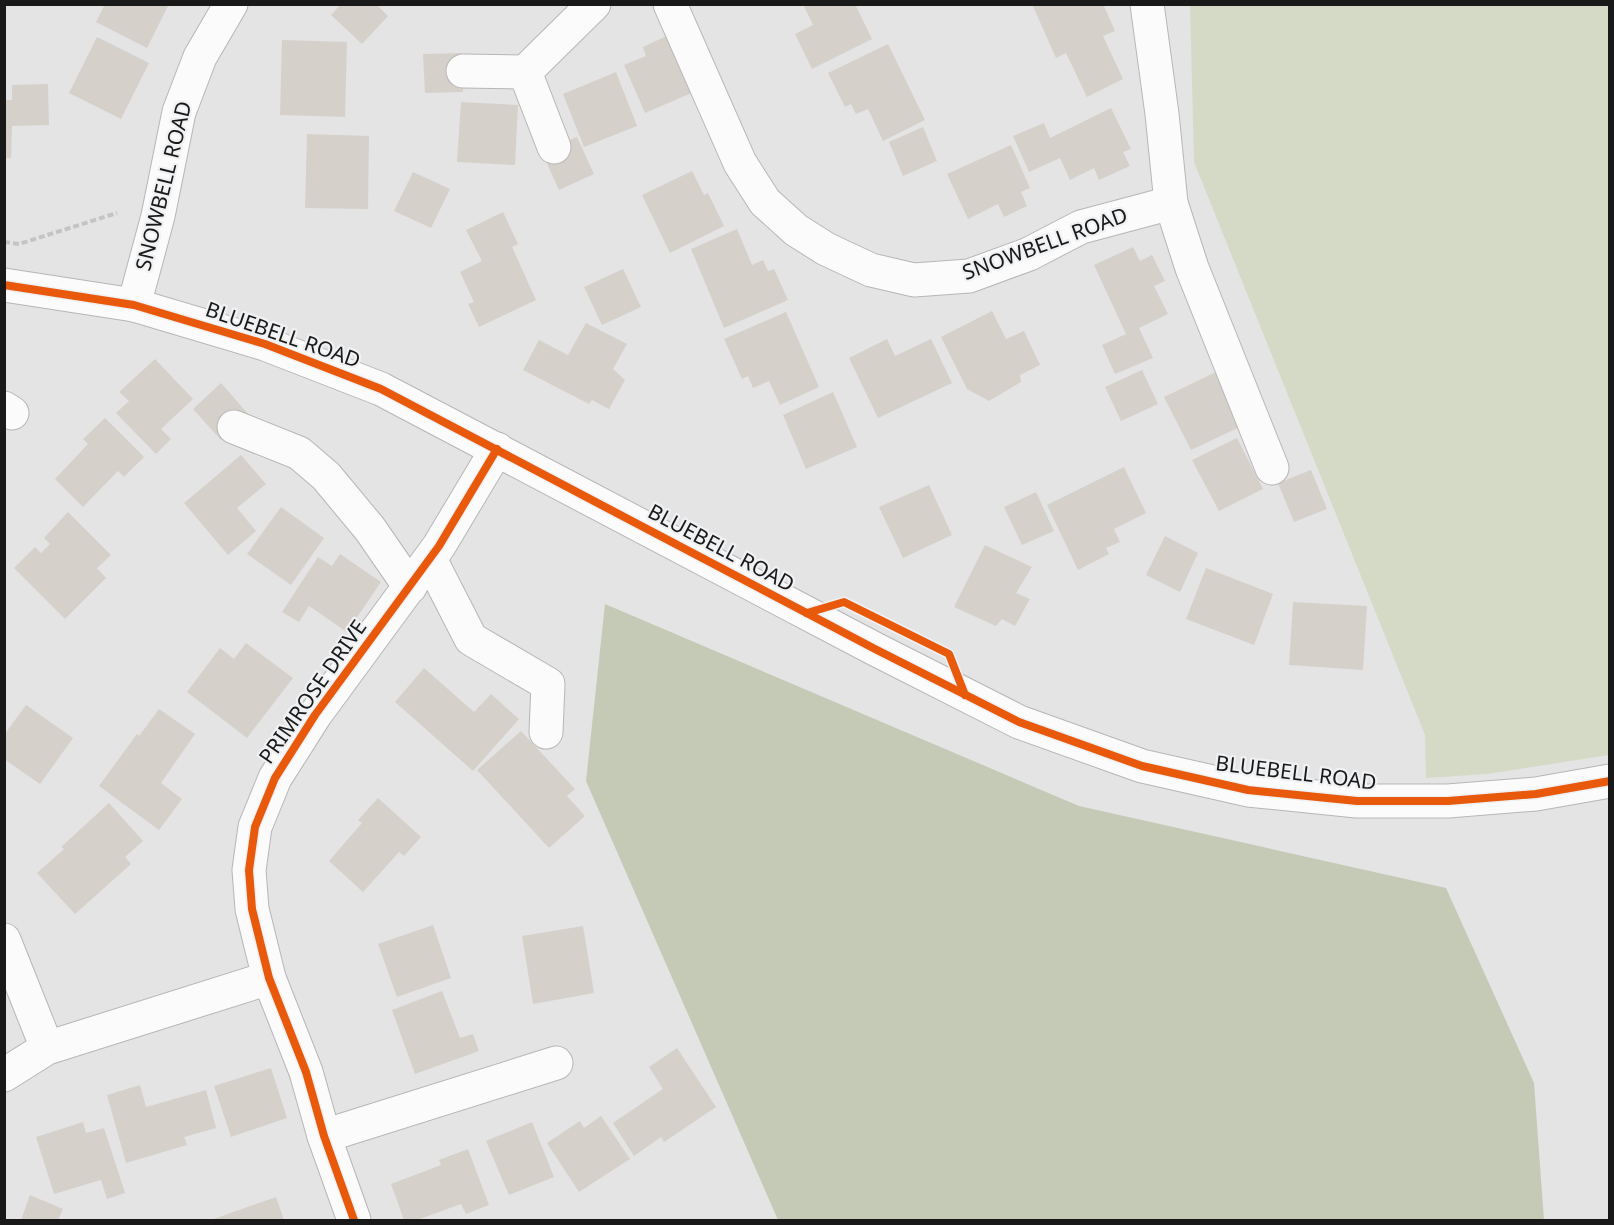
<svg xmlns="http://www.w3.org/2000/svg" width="1614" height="1225" viewBox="0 0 1614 1225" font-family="'Noto Sans',sans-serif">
<rect width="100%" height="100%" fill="#e4e4e5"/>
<!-- green -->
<path fill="#d5dac7" d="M1190,5h419v750l-122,19 -61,4 -1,-43 -231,-573z"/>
<!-- forest -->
<path fill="#c5cab6" d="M605,604l474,202 367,82 88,195 10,137h-766l-192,-439z"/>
<!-- building -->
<g fill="#d6d0ca">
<path d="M105,4h64l-22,44 -51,-26z"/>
<path d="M341,4h35l12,12 -26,28 -31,-29z"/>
<path d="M803,4h52l17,35 -60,30 -17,-35 18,-9z"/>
<path d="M1032,4h71l12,27 -12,5 20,43 -36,18 -21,-44 -10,5z"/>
<path d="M677,31l24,58 -56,24 -21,-48 22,-9 -3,-9z"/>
<path d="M97,37l52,26 -28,56 -52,-26z"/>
<path d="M282,40l65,2 -2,75 -65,-2z"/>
<path d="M888,44l37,76 -42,21 -15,-32 -12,5 -5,-10 -6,3 -17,-34z"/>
<path d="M462,53l1,39 -38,1 -2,-39z"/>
<path d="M616,72l21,54 -53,21 -21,-53z"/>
<path d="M48,84l1,41 -37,1 -1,32h-7v-58h8v-15z"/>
<path d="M461,102l57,3 -3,60 -58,-3z"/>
<path d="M1111,108l20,41 -8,3 7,14 -31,14 -5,-12 -24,12 -10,-22 -31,14 -16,-36 31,-13 6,15z"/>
<path d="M923,127l14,34 -34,15 -14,-34z"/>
<path d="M307,134l62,2 -1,73 -63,-1z"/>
<path d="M577,137l17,37 -35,16 -17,-38z"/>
<path d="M1011,145l19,43 -9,4 6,14 -23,11 -6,-13 -30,15 -21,-45z"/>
<path d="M692,171l12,24 4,-2 16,33 -54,27 -28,-58z"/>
<path d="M413,172l37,17 -19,39 -37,-17z"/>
<path d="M503,212l15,32 -6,3 24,53 -57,27 -11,-23 6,-2 -14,-30 22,-11 -16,-31z"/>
<path d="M737,229l15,36 11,-5 5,11 6,-2 14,31 -64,28 -33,-79z"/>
<path d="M1133,247l7,14 12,-6 13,26 -11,5 14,28 -29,14 14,30 -38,16 -13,-29 24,-11 -32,-69z"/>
<path d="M623,269l18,38 -39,18 -18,-38z"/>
<path d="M992,311l14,28 18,-8 16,34 -20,10 1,7 -32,19 -22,-12 -26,-52z"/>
<path d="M786,312l33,75 -39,18 -11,-24 -16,7 -5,-12 -6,3 -18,-40z"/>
<path d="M586,323l41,21 -14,25 12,11 -16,29 -17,-9 -3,4 -66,-34 16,-30 29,15z"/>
<path d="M887,339l8,17 36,-17 21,44 -74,35 -29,-60z"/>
<path d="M155,359l38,40 -32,30 10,10 -15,15 -40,-41 13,-12 -10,-9z"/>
<path d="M1142,370l16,34 -37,17 -16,-34z"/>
<path d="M1220,370l26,54 -55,26 -27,-53z"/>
<path d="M221,383l28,32 -28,25 -28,-31z"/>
<path d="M833,392l24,55 -51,22 -23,-54z"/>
<path d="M105,418l39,39 -20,20 -6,-6 -35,36 -28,-28 33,-35 -5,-5z"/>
<path d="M1237,438l26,51 -44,22 -27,-51z"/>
<path d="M241,455l25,29 -29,24 19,23 -28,24 -44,-52z"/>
<path d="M1124,467l22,46 -32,16 6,13 -14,6 3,6 -31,16 -31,-65z"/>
<path d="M1311,470l16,39 -33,13 -16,-39z"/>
<path d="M929,485l23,50 -49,23 -24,-51z"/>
<path d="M1036,492l18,39 -32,14 -18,-38z"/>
<path d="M281,507l43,31 -33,47 -44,-31z"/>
<path d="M68,512l43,43 -14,13 9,10 -41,41 -51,-51 21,-21 6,6 9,-9 -6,-6z"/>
<path d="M1165,536l33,17 -18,39 -34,-17z"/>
<path d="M985,545l47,22 -16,26 14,6 -15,27 -13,-7 -6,7 -42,-19z"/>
<path d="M340,554l41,28 -34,50 -38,-26 -10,16 -17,-10 36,-55 14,9z"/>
<path d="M1206,568l67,26 -19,51 -68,-26z"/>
<path d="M1293,602l74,4 -4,64 -74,-5z"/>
<path d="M246,643l47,35 -46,60 -60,-46 33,-44 14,11z"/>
<path d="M424,668l50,44 17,-18 28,25 -46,52 -78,-69z"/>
<path d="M26,705l47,33 -33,46 -36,-25v-24z"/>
<path d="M159,709l36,25 -34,49 21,16 -23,31 -60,-44 38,-52 2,2z"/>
<path d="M521,731l54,58 -8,7 18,20 -36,32 -72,-78z"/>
<path d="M378,798l43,39 -17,19 -5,-4 -36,40 -34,-31 33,-38 -4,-3z"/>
<path d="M109,803l34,38 -18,16 6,7 -56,50 -38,-41 27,-24 -3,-2z"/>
<path d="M433,925l18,53 -54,19 -19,-53z"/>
<path d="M583,926l11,67 -61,11 -11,-68z"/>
<path d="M442,991l18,47 13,-4 6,17 -64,23 -23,-64z"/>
<path d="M677,1048l39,59 -52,35 -3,-5 -27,19 -21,-33 50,-34 -14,-22z"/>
<path d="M271,1068l16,50 -56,19 -17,-51z"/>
<path d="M140,1085l6,22 60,-17 10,38 -32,9 3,8 -61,18 -19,-68z"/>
<path d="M601,1116l29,43 -51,33 -32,-49 33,-22 4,7z"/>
<path d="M83,1122l3,11 18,-5 21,65 -18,6 -6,-19 -47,14 -18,-57z"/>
<path d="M532,1122l22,55 -45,18 -23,-54z"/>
<path d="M468,1149l21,56 -23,9 -5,-10 -44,16h-13l-13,-36 50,-19 -2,-5z"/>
<path d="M30,1195l33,14 -5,11h-37z"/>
<path d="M276,1197l8,23h-73z"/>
</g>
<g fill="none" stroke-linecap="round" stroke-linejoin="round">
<!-- minor casing -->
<g stroke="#b6b6b7" stroke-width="35">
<g id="minor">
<path d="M670,4l70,159 25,39 31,28 30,19 45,21 43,10 55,-4 60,-22 52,-27 90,-24"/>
<path d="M1147,4l15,110 9,89 21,65 80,200"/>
<path d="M463,71l62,1 69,-68"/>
<path d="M525,72l29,75"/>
<path d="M4,285l130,20 131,39 116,45 494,260 144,73 123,44 106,24 109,11h91l88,-7 74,-13"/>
<path d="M134,305l24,-89 21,-104 21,-55 31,-53"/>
<path d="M4,408l8,5"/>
<path d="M234,427l65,26 27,23 44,53 40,58"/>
<path d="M430,559l41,80 77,45 -2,48"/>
<path d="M4,940l43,108"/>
<path d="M4,1075l43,-27 222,-70"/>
<path d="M324,1136l232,-73"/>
<path d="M354,1220l-30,-84 -18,-64 -37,-94 -17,-69 -3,-39 6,-43 20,-49 40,-63 124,-169 58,-97"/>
</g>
</g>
<!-- path -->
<path stroke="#c4c4c5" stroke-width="4" stroke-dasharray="6 3" stroke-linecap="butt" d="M4,242l15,2 98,-31"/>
<!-- minor -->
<use href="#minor" stroke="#fbfbfb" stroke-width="33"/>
<!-- cycleway casing -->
<g stroke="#f0f1f3" stroke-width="11">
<g id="cycleway">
<path d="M4,285l130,20 131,39 116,45 494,260 144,73 123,44 106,24 109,11h91l88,-7 74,-13"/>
<path d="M807,613l37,-11 105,52 16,41"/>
<path d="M354,1220l-30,-84 -18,-64 -37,-94 -17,-69 -3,-39 6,-43 20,-49 40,-63 124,-169 58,-97"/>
</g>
</g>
<!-- cycleway -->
<use href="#cycleway" stroke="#e8590c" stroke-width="8"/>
</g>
<g text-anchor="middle" stroke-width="4.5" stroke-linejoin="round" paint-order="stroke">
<!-- street labels -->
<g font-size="21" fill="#19191a" stroke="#f0f1f3">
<text transform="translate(164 186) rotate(-76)" y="7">SNOWBELL ROAD</text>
<text transform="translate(1045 244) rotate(-20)" y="7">SNOWBELL ROAD</text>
<text transform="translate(283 335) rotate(19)" y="7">BLUEBELL ROAD</text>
<text transform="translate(721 548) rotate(28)" y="7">BLUEBELL ROAD</text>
<text transform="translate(313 692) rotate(-55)" y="7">PRIMROSE DRIVE</text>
<text transform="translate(1296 773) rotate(7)" y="7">BLUEBELL ROAD</text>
</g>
</g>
<!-- border -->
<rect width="1614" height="1225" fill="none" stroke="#19191a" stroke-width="12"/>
</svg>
